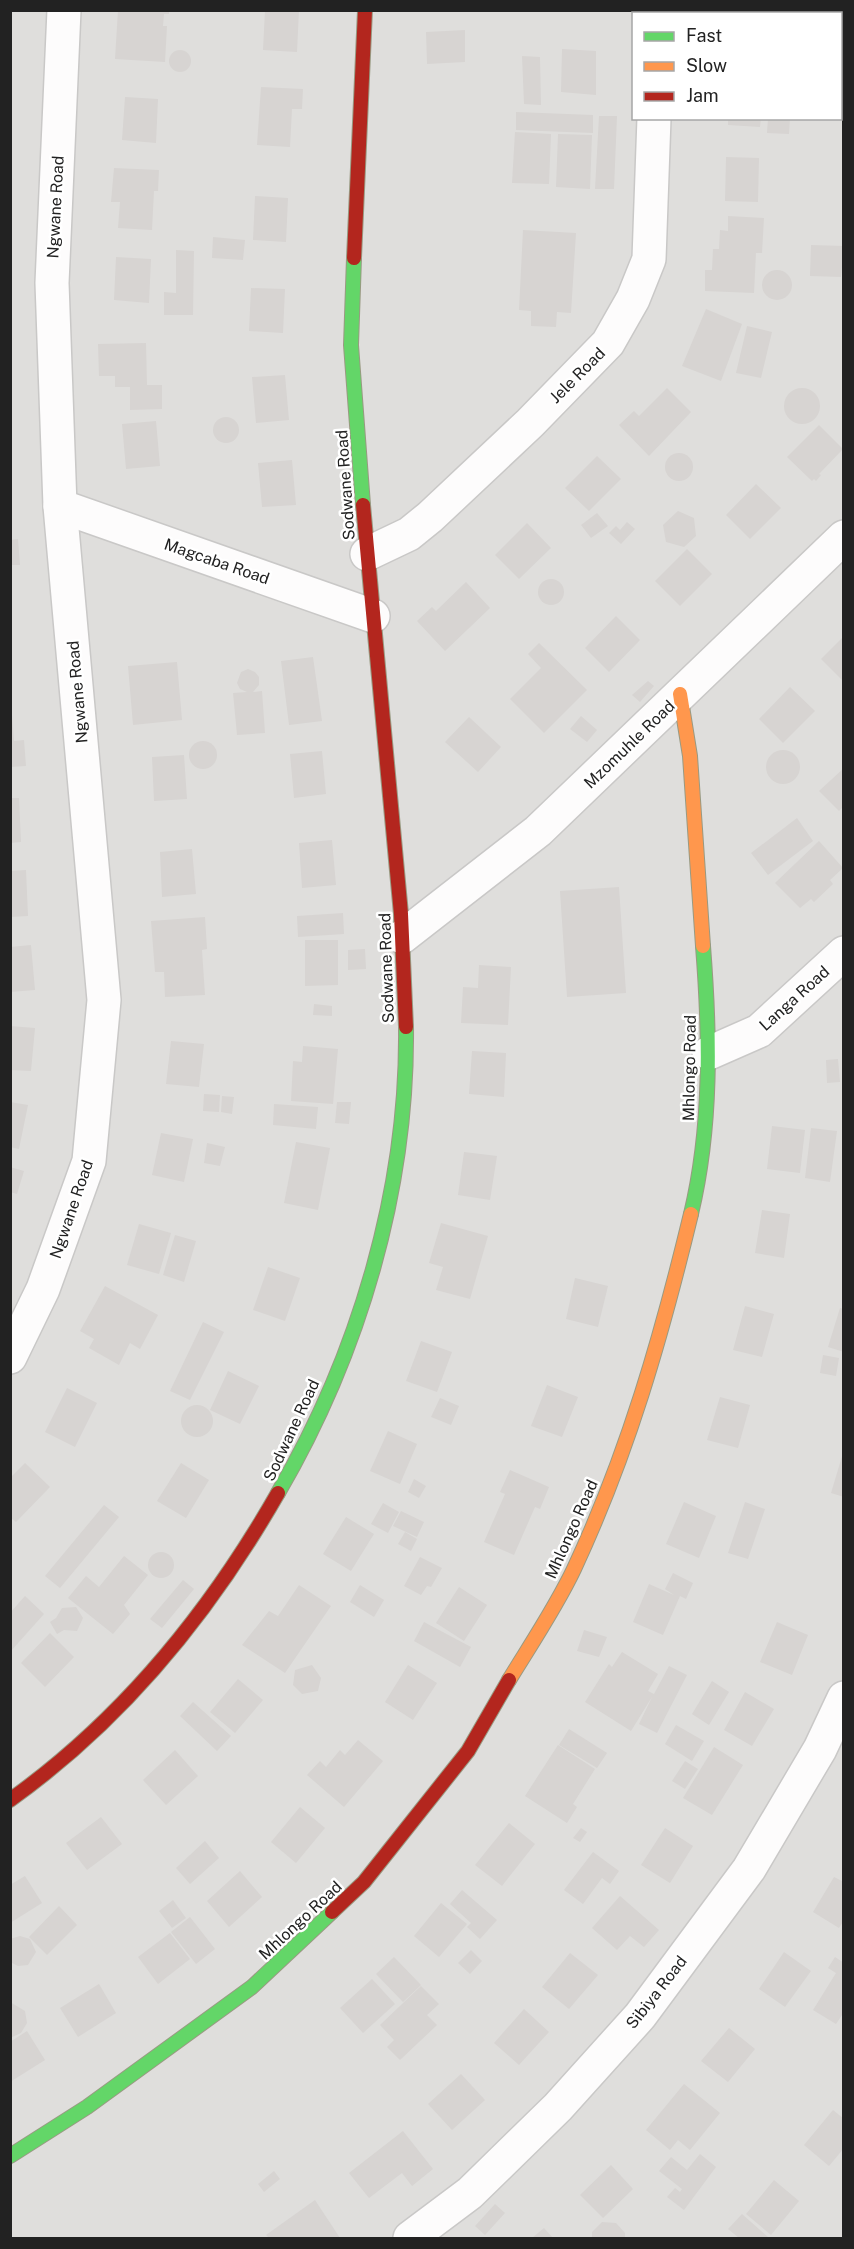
<svg xmlns="http://www.w3.org/2000/svg" width="854" height="2249" viewBox="0 0 854 2249" font-family="'Public Sans',sans-serif">
<rect width="100%" height="100%" fill="#f0eeeb"/>
<!-- residential -->
<path fill="#dfdedc" fill-rule="evenodd" d="M11,11h832v2227h-832zM634,14h206v104h-206z"/>
<!-- building -->
<g fill="#d7d4d2">
<path d="M118,10h51v4h-5l-1,12h4l-2,36 -50,-3z"/>
<path d="M265,10h34l-2,42 -34,-2z"/>
<rect x="734" y="10" width="33" height="4"/>
<path d="M465,30v32l-38,2 -1,-32z"/>
<path d="M562,49l34,2v44l-35,-3z"/>
<circle cx="180" cy="61" r="11"/>
<path d="M522,56l18,1 1,48 -17,-1z"/>
<path d="M261,87l42,2 -1,20h-10l-2,38 -33,-2z"/>
<path d="M125,97l33,2 -2,44 -34,-3z"/>
<path d="M516,112l77,3v18l-77,-3z"/>
<path d="M599,116h18l-3,73h-19z"/>
<path d="M728,118h33l-1,9 -32,-2z"/>
<path d="M768,118h22l-1,16 -22,-1z"/>
<path d="M515,132l36,2 -2,50 -37,-1z"/>
<path d="M558,134l34,1 -2,54 -34,-2z"/>
<path d="M726,157l33,1 -1,44 -33,-1z"/>
<path d="M114,168l45,2 -1,21h-4l-2,39 -34,-2 2,-26h-9z"/>
<path d="M255,196l33,2 -2,44 -33,-2z"/>
<path d="M728,216l36,2 -2,35h-6l-2,40 -49,-2v-21h7l1,-21h6l1,-19 8,1z"/>
<path d="M523,230l53,3 -5,80 -14,-1 -1,15 -25,-1v-15l-12,-1z"/>
<path d="M213,237l32,3 -2,20 -31,-2z"/>
<path d="M811,245l33,1 -3,31 -31,-1z"/>
<path d="M176,250l18,1 -1,64h-29v-23l12,1z"/>
<path d="M116,257l35,2 -2,44 -35,-3z"/>
<circle cx="777" cy="285" r="15"/>
<path d="M251,288l34,1 -2,44 -34,-2z"/>
<path d="M706,309l36,15 -21,57 -39,-15z"/>
<path d="M747,326l25,6 -11,46 -25,-5z"/>
<path d="M146,343l1,42h15v24l-32,1v-23h-15v-11h-16l-1,-32z"/>
<path d="M285,375l4,45 -33,3 -4,-46z"/>
<path d="M667,388l24,24 -42,44 -30,-31 15,-14 5,5z"/>
<circle cx="802" cy="406" r="18"/>
<circle cx="226" cy="430" r="13"/>
<path d="M156,421l4,45 -34,3 -4,-45z"/>
<path d="M819,425l24,24 -24,25 2,1 -5,6 -2,-2 -2,2 -25,-24z"/>
<circle cx="679" cy="467" r="14"/>
<path d="M597,456l24,23 -32,32 -24,-23z"/>
<path d="M292,460l4,45 -34,2 -4,-44z"/>
<path d="M756,484l25,24 -31,31 -24,-24z"/>
<path d="M678,511l16,7 2,18 -12,11 -18,-5 -3,-17z"/>
<path d="M597,513l11,13 -17,12 -10,-13z"/>
<path d="M627,522l8,7 -14,15 -12,-11 7,-7 4,4z"/>
<path d="M527,523l24,25 -32,31 -24,-24z"/>
<path d="M18,539l2,26h-10v-25z"/>
<path d="M687,549l25,25 -32,32 -25,-25z"/>
<circle cx="551" cy="592" r="13"/>
<path d="M466,582l24,26 -45,43 -28,-30 15,-14 4,4z"/>
<path d="M616,616l24,24 -31,32 -24,-24z"/>
<path d="M844,636v46l-23,-23z"/>
<path d="M539,643l48,47 -43,43 -34,-34 31,-31 -13,-14z"/>
<path d="M313,657l9,64 -33,4 -8,-64z"/>
<path d="M177,662l5,58 -49,5 -5,-59z"/>
<path d="M248,669l7,3 4,5v8l-6,7 9,-1 3,42 -28,2 -4,-42 14,-1 -7,-3 -3,-6 4,-11z"/>
<path d="M648,681l6,5 -14,16 -8,-7z"/>
<path d="M790,687l25,24 -32,32 -24,-24z"/>
<path d="M12,715l2,26 10,-1 2,26 -16,1z"/>
<path d="M581,716l16,14 -10,12 -17,-13z"/>
<path d="M469,717l32,30 -23,25 -33,-30z"/>
<circle cx="203" cy="755" r="14"/>
<circle cx="783" cy="767" r="17"/>
<path d="M322,751l4,43 -32,4 -4,-44z"/>
<path d="M184,755l3,44 -33,2 -2,-44z"/>
<path d="M844,768v38l-5,5 -20,-20z"/>
<path d="M10,798h9l2,44 -11,1z"/>
<path d="M797,818l16,23 -45,34 -17,-22z"/>
<path d="M332,840l4,45 -34,3 -3,-45z"/>
<path d="M819,841l24,27 -13,12 3,4 -19,18 -3,-3 -11,9 -25,-25z"/>
<path d="M192,849l4,45 -34,3 -2,-45z"/>
<path d="M26,870l2,46 -18,1v-46z"/>
<path d="M619,887l7,106 -59,4 -7,-106z"/>
<path d="M343,913l1,21 -46,3 -1,-21z"/>
<path d="M205,917l2,32 -5,1 3,45 -40,2 -1,-25h-9l-4,-51z"/>
<path d="M305,940h33v45l-33,1z"/>
<path d="M31,945l4,45 -25,2v-45z"/>
<path d="M365,949l1,20 -18,1v-20z"/>
<path d="M479,965l32,2 -3,58 -47,-2 2,-36 15,1z"/>
<path d="M314,1004l18,2v10l-19,-1z"/>
<path d="M10,1026l25,2 -4,43 -21,-1z"/>
<path d="M171,1041l33,3 -5,43 -33,-3z"/>
<path d="M303,1046l35,3 -5,55 -42,-3 2,-40 9,1z"/>
<path d="M472,1051l34,2 -2,44 -35,-3z"/>
<path d="M838,1059l2,23 -13,1 -1,-23z"/>
<path d="M204,1094l16,1 -1,17 -16,-1z"/>
<path d="M222,1096l12,1 -2,17 -11,-2z"/>
<path d="M10,1102l18,3 -9,44 -9,-2z"/>
<path d="M337,1102h14l-2,22 -14,-1z"/>
<path d="M274,1104l44,3 -2,22 -43,-4z"/>
<path d="M772,1126l33,4 -5,43 -33,-4z"/>
<path d="M811,1128l26,3 -7,51 -25,-4z"/>
<path d="M161,1133l32,6 -9,43 -32,-7z"/>
<path d="M296,1142l34,6 -12,62 -34,-7z"/>
<path d="M207,1143l18,4 -5,19 -16,-3z"/>
<path d="M464,1152l33,4 -7,44 -32,-5z"/>
<path d="M10,1167l14,4 -7,23 -7,-2z"/>
<path d="M762,1210l28,4 -6,44 -29,-5z"/>
<path d="M441,1223l47,13 -18,63 -34,-9 7,-23 -14,-4z"/>
<path d="M139,1224l32,9 -12,41 -32,-9z"/>
<path d="M175,1235l21,6 -12,41 -21,-7z"/>
<path d="M268,1267l32,11 -15,43 -32,-11z"/>
<path d="M575,1278l33,8 -10,41 -32,-8z"/>
<path d="M105,1286l53,29 -18,34 -10,-6 -11,22 -30,-17 5,-9 -14,-8z"/>
<path d="M745,1306l29,8 -12,43 -29,-7z"/>
<path d="M840,1308l4,1v43l-16,-5z"/>
<path d="M203,1322l21,10 -34,68 -20,-9z"/>
<path d="M421,1341l31,11 -15,40 -31,-11z"/>
<path d="M823,1355l16,3 -3,18 -16,-3z"/>
<path d="M228,1371l31,15 -19,38 -30,-14z"/>
<path d="M547,1385l31,12 -16,40 -31,-11z"/>
<path d="M67,1388l30,15 -22,44 -30,-15z"/>
<path d="M720,1397l30,8 -12,43 -31,-8z"/>
<path d="M440,1398l19,8 -8,19 -20,-8z"/>
<circle cx="197" cy="1421" r="16"/>
<path d="M388,1431l29,13 -17,40 -30,-13z"/>
<path d="M843,1453h1v44l-13,-4z"/>
<path d="M25,1463l25,24 -34,35 -6,-5v-39z"/>
<path d="M181,1463l28,17 -23,38 -29,-17z"/>
<path d="M510,1470l39,17 -9,22 -5,-2 -21,48 -30,-13 21,-48 -5,-2z"/>
<path d="M414,1479l12,7 -7,12 -11,-6z"/>
<path d="M684,1502l32,14 -17,42 -33,-14z"/>
<path d="M745,1502l20,7 -17,50 -20,-6z"/>
<path d="M383,1503l16,9 -11,21 -17,-9z"/>
<path d="M104,1505l15,12 -59,71 -15,-12z"/>
<path d="M401,1511l23,11 -7,15 -24,-11z"/>
<path d="M346,1517l28,17 -23,37 -28,-17z"/>
<path d="M405,1532l12,7 -6,12 -13,-7z"/>
<circle cx="161" cy="1565" r="13"/>
<path d="M124,1556l24,19 -24,30 6,9 -17,20 -45,-36 18,-22 13,11z"/>
<path d="M420,1557l22,11 -11,19 -4,-1 -6,9 -17,-9z"/>
<path d="M673,1573l20,10 -7,16 -6,-3 -17,39 -30,-13 16,-38 25,11 -9,-6z"/>
<path d="M183,1580l11,9 -32,39 -12,-9z"/>
<path d="M299,1585l32,21 -46,67 -43,-28 27,-34 9,5z"/>
<path d="M360,1585l24,15 -10,17 -24,-15z"/>
<path d="M459,1587l28,18 -23,36 -28,-18z"/>
<path d="M25,1596l19,18 -34,38v-39z"/>
<path d="M76,1607l7,11 -6,13 -13,-1 -7,4 -7,-12 6,-4 6,-10z"/>
<path d="M424,1622l47,25 -11,20 -46,-26z"/>
<path d="M777,1622l31,13 -16,40 -32,-13z"/>
<path d="M584,1630l23,7 -8,20 -22,-6z"/>
<path d="M50,1633l24,24 -29,30 -24,-24z"/>
<path d="M622,1652l36,22 -10,17 6,3 15,-28 18,9 -30,58 -18,-9 13,-27 -21,34 -46,-29 24,-38 3,3z"/>
<path d="M312,1665l9,13 -3,13 -16,3 -9,-9 2,-15z"/>
<path d="M408,1665l29,18 -24,37 -28,-18z"/>
<path d="M238,1679l25,21 -28,33 -25,-21z"/>
<path d="M712,1681l17,11 -20,33 -17,-11z"/>
<path d="M745,1692l29,17 -22,37 -28,-16z"/>
<path d="M193,1702l38,34 -14,15 -37,-35z"/>
<path d="M676,1725l28,16 -12,20 -27,-17z"/>
<path d="M569,1729l38,24 -10,15 -38,-23z"/>
<path d="M358,1740l25,21 -39,46 -37,-32 13,-14 6,6 14,-17 5,5z"/>
<path d="M558,1745l37,24 -22,35 4,3 -10,16 -42,-27z"/>
<path d="M714,1747l29,18 -31,50 -29,-17z"/>
<path d="M175,1750l23,26 -32,29 -23,-25z"/>
<path d="M685,1761l13,8 -13,20 -13,-8z"/>
<path d="M300,1807l25,21 -29,35 -25,-21z"/>
<path d="M101,1817l21,27 -35,26 -21,-27z"/>
<path d="M509,1823l26,21 -33,42 -27,-21z"/>
<path d="M581,1828l6,4 -7,10 -7,-4z"/>
<path d="M665,1828l28,18 -23,37 -29,-18z"/>
<path d="M205,1841l14,17 -29,26 -14,-16z"/>
<path d="M593,1852l26,19 -9,13 -8,-6 -19,26 -19,-14z"/>
<path d="M240,1871l22,26 -33,30 -22,-26z"/>
<path d="M25,1876l17,27 -32,20v-38z"/>
<path d="M834,1877l10,5v38l-5,8 -26,-16z"/>
<path d="M462,1890l35,30 -17,19 -13,-12 4,-4 -21,-19z"/>
<path d="M620,1896l39,34 -15,17 -14,-11 -13,14 -25,-22z"/>
<path d="M173,1900l13,18 -14,10 -13,-17z"/>
<path d="M441,1903l26,21 -28,33 -25,-21z"/>
<path d="M59,1906l18,19 -30,30 -18,-18z"/>
<path d="M190,1917l25,32 -19,15 -25,-32z"/>
<path d="M170,1933l20,26 -32,25 -20,-27z"/>
<path d="M20,1936l10,3 6,13 -8,13 -10,1 -8,-4v-23z"/>
<path d="M471,1950l11,11 -12,13 -12,-11z"/>
<path d="M784,1952l27,19 -26,36 -26,-18z"/>
<path d="M570,1953l28,22 -29,34 -27,-22z"/>
<path d="M394,1957l27,28 -18,17 -27,-28z"/>
<path d="M835,1957l9,6v49l-8,12 -23,-14 23,-37 -8,-5z"/>
<path d="M372,1979l23,25 -32,29 -23,-25z"/>
<path d="M99,1984l17,29 -38,24 -18,-29z"/>
<path d="M421,1986l18,18 -12,11 10,10 -37,35 -13,-13 7,-7 -14,-15z"/>
<path d="M10,2002l15,9 2,12 -6,10 -11,5z"/>
<path d="M524,2009l25,23 -30,33 -25,-22z"/>
<path d="M729,2028l26,21 -27,33 -27,-21z"/>
<path d="M27,2031l18,29 -35,22v-40z"/>
<path d="M461,2074l24,26 -33,30 -24,-26z"/>
<path d="M684,2084l36,29 -30,37 -12,-10 -8,10 -24,-20z"/>
<path d="M833,2110l11,9v29l-15,18 -25,-21z"/>
<path d="M403,2131l30,38 -21,17 -10,-13 -33,25 -20,-25z"/>
<path d="M700,2154l16,13 -32,43 -17,-13 8,-9 5,4 2,-3 -23,-18 12,-14 16,13z"/>
<path d="M611,2165l22,24 -30,29 -23,-23z"/>
<path d="M274,2171l6,8 -16,13 -6,-8z"/>
<path d="M774,2180l25,21 -28,34 -25,-21z"/>
<path d="M315,2200l25,38h-71l-3,-3z"/>
<path d="M495,2204l10,9 -20,22 -10,-9z"/>
<path d="M742,2214l26,23 -1,1h-28l-11,-9z"/>
<path d="M602,2222l14,1 9,10v5h-33v-6z"/>
<path d="M544,2228l9,10h-21z"/>
</g>
<g fill="none" stroke-linecap="round" stroke-linejoin="round">
<!-- street casing -->
<g stroke="#c9c8c7" stroke-width="36">
<g id="street">
<path d="M658,14v-4"/>
<path d="M60,506l313,110"/>
<path d="M367,554l42,-20 21,-17 100,-94 78,-80 25,-44 16,-40 5,-141"/>
<path d="M402,937l136,-106 306,-294"/>
<path d="M709,1053l50,-22 85,-78"/>
<path d="M10,1357l33,-68 46,-128 15,-161 -44,-494 -8,-223 12,-273"/>
<path d="M410,2238l60,-45 88,-86 82,-91 109,-147 71,-120 24,-51"/>
</g>
</g>
<!-- fast casing -->
<g stroke="#999a82" stroke-width="16">
<g id="fast">
<path d="M354,258l-3,87 12,160"/>
<path d="M691,1214c21,-88 19,-179 12,-268"/>
<path d="M278,1493c81,-139 130,-304 128,-466"/>
<path d="M10,2156l77,-49 165,-120 80,-75"/>
</g>
</g>
<!-- slow casing -->
<g stroke="#999a82" stroke-width="16">
<g id="slow">
<path d="M680,694l10,62 13,190"/>
<path d="M509,1680c22,-36 47,-73 65,-111 54,-116 87,-231 117,-355"/>
</g>
</g>
<!-- jam casing -->
<g stroke="#999a82" stroke-width="16">
<g id="jam">
<path d="M354,258l11,-248"/>
<path d="M363,505l38,409 5,113"/>
<path d="M10,1800c112,-80 200,-188 268,-307"/>
<path d="M332,1912l32,-30 104,-131 41,-71"/>
</g>
</g>
<!-- street -->
<use href="#street" stroke="#fdfcfc" stroke-width="33"/>
<!-- fast -->
<use href="#fast" stroke="#63d668" stroke-width="14"/>
<!-- slow -->
<use href="#slow" stroke="#ff974d" stroke-width="14"/>
<!-- jam -->
<use href="#jam" stroke="#b3261e" stroke-width="14"/>
</g>
<g text-anchor="middle" stroke-width="5" stroke-linejoin="round" paint-order="stroke">
<!-- street labels -->
<g font-size="16" fill="#222" stroke="#fff">
<text transform="translate(55 207) rotate(-87)" y="6">Ngwane Road</text>
<text transform="translate(577 375) rotate(-45)" y="6">Jele Road</text>
<text transform="translate(345 485) rotate(-94)" y="6">Sodwane Road</text>
<text transform="translate(217 561) rotate(19)" y="6">Magcaba Road</text>
<text transform="translate(77 692) rotate(-95)" y="6">Ngwane Road</text>
<text transform="translate(629 744) rotate(-44)" y="6">Mzomuhle Road</text>
<text transform="translate(386 968) rotate(-92)" y="6">Sodwane Road</text>
<text transform="translate(794 998) rotate(-42)" y="6">Langa Road</text>
<text transform="translate(689 1068) rotate(-89)" y="6">Mhlongo Road</text>
<text transform="translate(71 1209) rotate(-71)" y="6">Ngwane Road</text>
<text transform="translate(291 1430) rotate(-65)" y="6">Sodwane Road</text>
<text transform="translate(571 1529) rotate(-66)" y="6">Mhlongo Road</text>
<text transform="translate(300 1920) rotate(-43)" y="6">Mhlongo Road</text>
<text transform="translate(656 1992) rotate(-52)" y="6">Sibiya Road</text>
</g>
</g>
<!-- border -->
<rect width="854" height="2249" fill="none" stroke="#222222" stroke-width="24"/>
<!-- legend -->
<rect x="632" y="12" width="210" height="108" fill="#ffffff" stroke="#a7a7a7" stroke-width="1.5"/>
<rect x="644" y="32" width="30" height="9" fill="#63d668" stroke="#a7a7a7" stroke-width="1.5"/>
<text x="686" y="42" font-size="18" fill="#222222">Fast</text>
<rect x="644" y="62" width="30" height="9" fill="#ff974d" stroke="#a7a7a7" stroke-width="1.5"/>
<text x="686" y="72" font-size="18" fill="#222222">Slow</text>
<rect x="644" y="92" width="30" height="9" fill="#b3261e" stroke="#a7a7a7" stroke-width="1.5"/>
<text x="686" y="102" font-size="18" fill="#222222">Jam</text>
</svg>
